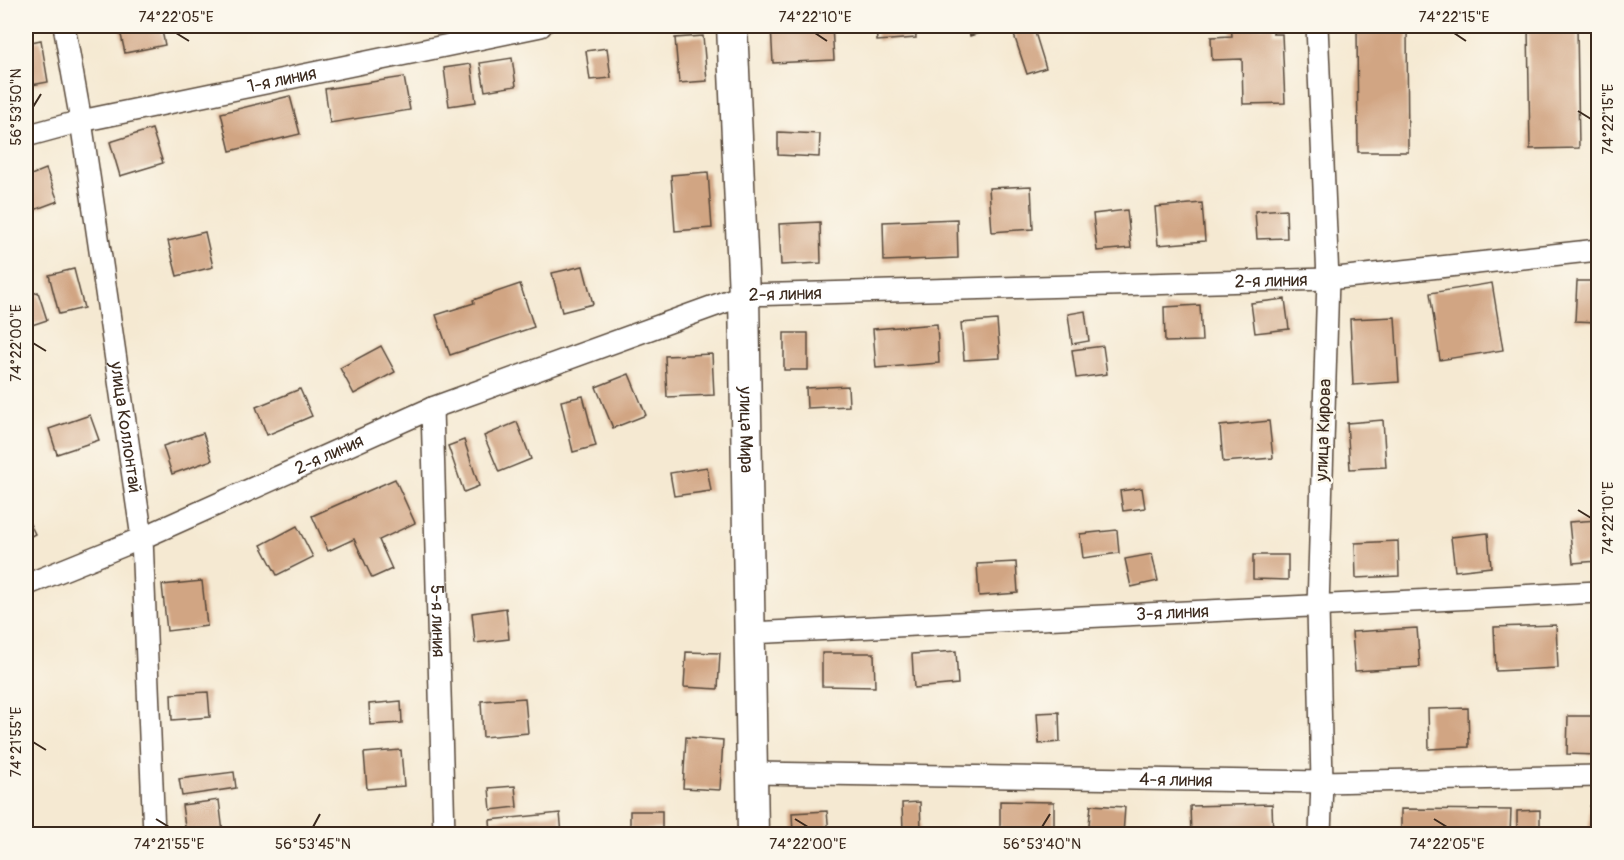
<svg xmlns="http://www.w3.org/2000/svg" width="1624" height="860" viewBox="0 0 1624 860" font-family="Pangolin,sans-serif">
<rect width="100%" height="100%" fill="#fbf7ec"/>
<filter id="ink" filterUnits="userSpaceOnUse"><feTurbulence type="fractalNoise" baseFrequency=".0167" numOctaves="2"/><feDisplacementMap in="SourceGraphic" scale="12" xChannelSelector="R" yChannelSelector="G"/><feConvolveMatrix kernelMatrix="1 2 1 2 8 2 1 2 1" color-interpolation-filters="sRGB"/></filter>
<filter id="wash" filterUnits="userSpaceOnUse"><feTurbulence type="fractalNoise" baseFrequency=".008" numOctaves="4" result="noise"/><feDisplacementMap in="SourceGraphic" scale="24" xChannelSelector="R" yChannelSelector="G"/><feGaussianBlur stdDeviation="1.35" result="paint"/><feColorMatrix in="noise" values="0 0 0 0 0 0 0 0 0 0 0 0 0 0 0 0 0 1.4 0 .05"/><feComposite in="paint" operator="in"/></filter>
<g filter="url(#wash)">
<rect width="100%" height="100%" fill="#f5e9d2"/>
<g id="blocks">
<!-- building -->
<g fill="#d1a583">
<path d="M119,26h42l4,19 -40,8z"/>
<path d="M771,26h61l2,34 -61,3z"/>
<path d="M876,26h39l1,12 -39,3z"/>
<path d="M967,26h34l-31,10z"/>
<path d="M1011,26h22l13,42 -19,6z"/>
<path d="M1231,26h42v8h9l3,69 -42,1 -1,-45 -30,1 -1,-23 21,-1z"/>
<path d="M1357,26h50l1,126h-50z"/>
<path d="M1528,26h49l2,122 -49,1z"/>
<path d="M703,36l4,45 -28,2 -4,-45z"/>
<path d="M41,40l7,42 -22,4v-43z"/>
<path d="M607,48l4,30 -21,2 -4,-29z"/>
<path d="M512,58l4,28 -31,5 -5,-28z"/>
<path d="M471,64l5,38 -27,4 -5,-38z"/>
<path d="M404,77l6,33 -80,13 -5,-34z"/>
<path d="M290,96l10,38 -70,17 -9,-38z"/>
<path d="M152,129l11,34 -43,13 -10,-34z"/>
<path d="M778,132l42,2 -1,23 -41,-2z"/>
<path d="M46,169l12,32 -32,12v-36z"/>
<path d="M708,172l4,56 -37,3 -4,-56z"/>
<path d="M1031,186l2,43 -41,3 -3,-44z"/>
<path d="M1202,203l3,38 -47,4 -3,-38z"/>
<path d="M1286,209l1,29 -30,1 -2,-28z"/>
<path d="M1127,210l4,38 -34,3 -4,-37z"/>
<path d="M957,219l1,39 -74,3 -1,-39z"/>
<path d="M820,222l1,41 -40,2 -2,-41z"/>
<path d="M205,232l8,35 -36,9 -9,-35z"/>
<path d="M583,266l10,38 -31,8 -10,-39z"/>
<path d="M74,269l10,39 -25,6 -10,-39z"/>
<path d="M1577,281h21v41l-23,-1z"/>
<path d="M1492,283l11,67 -63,10 -10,-67z"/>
<path d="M520,284l14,43 -84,28 -14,-40 38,-12 -1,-3z"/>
<path d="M38,292l9,28 -21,7v-31z"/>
<path d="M1285,299l4,30 -34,4 -4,-30z"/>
<path d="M1200,305l2,36 -37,1 -1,-35z"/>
<path d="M1085,311l4,30 -17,3 -4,-30z"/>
<path d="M1395,317l4,65 -46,3 -3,-66z"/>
<path d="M997,320l3,38 -36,2 -3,-37z"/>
<path d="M937,324l2,39 -63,5 -3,-39z"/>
<rect x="784" y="333" width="24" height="37"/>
<path d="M381,346l14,26 -41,22 -14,-26z"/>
<path d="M1103,346l4,28 -31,4 -4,-28z"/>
<path d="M712,354l2,41 -47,2 -2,-41z"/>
<path d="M629,374l17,41 -33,13 -17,-41z"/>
<path d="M848,386l1,20 -42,2 -1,-20z"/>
<path d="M300,389l12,27 -45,19 -11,-28z"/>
<path d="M583,396l13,50 -23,6 -12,-51z"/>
<path d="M90,415l9,25 -42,14 -8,-25z"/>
<path d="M1383,420l3,47 -36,2 -3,-46z"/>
<path d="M1269,421l4,37 -50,4 -3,-36z"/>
<path d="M517,422l14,37 -32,13 -15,-36z"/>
<path d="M203,433l9,27 -40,14 -9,-28z"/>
<path d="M464,440l15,46 -15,6 -16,-46z"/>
<path d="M707,467l4,24 -37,5 -4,-23z"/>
<path d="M395,479l20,44 -36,17 13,29 -20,9 -18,-39 -26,12 -16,-35z"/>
<path d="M1142,488l3,20 -22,3 -3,-20z"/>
<path d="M26,516l9,18 -9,5z"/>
<path d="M1598,520v41l-25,2 -4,-41z"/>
<path d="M297,526l16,31 -36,18 -16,-30z"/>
<path d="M1117,530l2,23 -36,5 -3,-24z"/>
<path d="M1488,533l3,34 -36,4 -4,-34z"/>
<path d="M1398,541l1,35 -43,2 -1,-35z"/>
<path d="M1152,554l6,27 -27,6 -6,-28z"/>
<path d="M1253,555h35v25l-35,-1z"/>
<path d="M1016,562l2,31 -39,3 -2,-32z"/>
<path d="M202,581l5,45 -40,5 -5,-46z"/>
<path d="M506,608l3,31 -34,4 -3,-30z"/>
<path d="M1556,625l2,43 -62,3 -2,-44z"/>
<path d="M1417,628l3,39 -65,4 -3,-39z"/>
<path d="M956,651l2,33 -44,4 -2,-34z"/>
<path d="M686,652l34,1 -2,36 -34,-2z"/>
<path d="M822,653h52l1,34 -53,-1z"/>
<path d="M208,692l2,25 -38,3 -1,-26z"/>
<path d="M525,698l3,35 -45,4 -2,-36z"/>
<path d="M401,701l1,22 -32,2 -1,-21z"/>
<path d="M1468,708l1,39 -40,2 -1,-40z"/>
<path d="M1059,712l1,30 -21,2 -2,-31z"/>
<path d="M1568,716h30v39l-31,-1z"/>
<path d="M686,737l37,3 -3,50 -37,-2z"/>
<path d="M401,750l3,36 -37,3 -3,-36z"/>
<path d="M234,772l2,16 -54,8 -3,-17z"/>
<path d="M515,786l2,21 -26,3 -2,-22z"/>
<path d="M219,800l4,32 -37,2 -4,-29z"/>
<path d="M1000,801l54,1v32h-54z"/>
<path d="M920,802l1,27 -18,1 -1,-27z"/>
<path d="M1272,804l1,30h-82l-1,-28z"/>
<path d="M1091,805l34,2 -2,27h-35z"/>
<path d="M1590,806l8,1v27h-9z"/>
<path d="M1401,809l110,1 -1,24h-109z"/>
<path d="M1540,810v24h-23v-23z"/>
<path d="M630,811h32v18l-32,1z"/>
<path d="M827,811l2,23h-36l-1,-21z"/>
<path d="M560,813l2,21h-71l-1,-14z"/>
</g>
</g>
</g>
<g filter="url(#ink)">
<use href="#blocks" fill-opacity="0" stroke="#574739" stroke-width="1.5"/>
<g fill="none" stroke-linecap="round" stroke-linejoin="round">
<!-- minor casing -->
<g stroke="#574739" stroke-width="24">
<g id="minor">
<path id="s1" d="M64,26l17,95 61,417 12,296"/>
<path d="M1317,26l11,253 -10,328 4,175 -2,52"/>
<path id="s2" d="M26,136l55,-15 460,-95"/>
<path id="s3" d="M432,408l12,426"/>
<path id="s4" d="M26,585l116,-47 290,-130 312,-113 584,-16 270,-29"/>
<path id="s5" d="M749,633l849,-41"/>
<path id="s6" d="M753,773l569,9 276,-6"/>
</g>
</g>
<!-- secondary casing -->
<g stroke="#574739" stroke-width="33">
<g id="secondary">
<path id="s7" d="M732,26l12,269 9,539"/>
</g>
</g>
<!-- minor -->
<use href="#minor" stroke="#fff" stroke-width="21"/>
<!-- secondary -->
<use href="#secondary" stroke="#fff" stroke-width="30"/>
</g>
</g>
<!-- ticks -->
<path fill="none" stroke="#3b2a1e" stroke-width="2" d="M176,33l13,8M815,33l12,8M1454,33l12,8M33,107l8,-13M1578,111l13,8M33,343l13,8M1578,510l13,8M33,742l13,8M156,819l13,8M795,819l13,8M1434,819l13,8M313,827l7,-13M1042,827l8,-13"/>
<g text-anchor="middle" stroke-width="5" stroke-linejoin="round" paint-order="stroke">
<!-- street labels -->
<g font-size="18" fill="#3b2a1e" stroke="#fbf7ec">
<text dy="6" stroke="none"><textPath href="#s2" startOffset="262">1-я линия</textPath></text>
<text dy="6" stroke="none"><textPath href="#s4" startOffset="1302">2-я линия</textPath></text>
<text dy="6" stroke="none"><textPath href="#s4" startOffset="816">2-я линия</textPath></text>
<text dy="6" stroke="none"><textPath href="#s1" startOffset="406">улица Коллонтай</textPath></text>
<text dy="6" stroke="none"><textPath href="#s7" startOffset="404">улица Мира</textPath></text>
<text transform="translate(1323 430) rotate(-88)" y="6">улица Кирова</text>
<text dy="6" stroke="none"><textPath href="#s4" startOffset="330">2-я линия</textPath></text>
<text dy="6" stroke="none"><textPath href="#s5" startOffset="424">3-я линия</textPath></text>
<text dy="6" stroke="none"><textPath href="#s3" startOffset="213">5-я линия</textPath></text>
<text dy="6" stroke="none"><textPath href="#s6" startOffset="423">4-я линия</textPath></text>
</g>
</g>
<!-- margin -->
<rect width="1624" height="860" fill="none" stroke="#fbf7ec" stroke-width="66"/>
<rect x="33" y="33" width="1558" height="794" fill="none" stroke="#3b2a1e" stroke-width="2"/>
<g font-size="15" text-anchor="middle" fill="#3b2a1e">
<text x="176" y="22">74°22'05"E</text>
<text x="815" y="22">74°22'10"E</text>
<text x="1454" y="22">74°22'15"E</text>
<text transform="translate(16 107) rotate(-90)" y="5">56°53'50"N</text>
<text transform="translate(1608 119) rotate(-90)" y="5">74°22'15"E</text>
<text transform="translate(16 343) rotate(-90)" y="5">74°22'00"E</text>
<text transform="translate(1608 518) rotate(-90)" y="5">74°22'10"E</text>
<text transform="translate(16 742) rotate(-90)" y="5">74°21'55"E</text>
<text x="169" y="849">74°21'55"E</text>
<text x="313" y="849">56°53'45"N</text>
<text x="808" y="849">74°22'00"E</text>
<text x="1042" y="849">56°53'40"N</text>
<text x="1447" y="849">74°22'05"E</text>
</g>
</svg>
